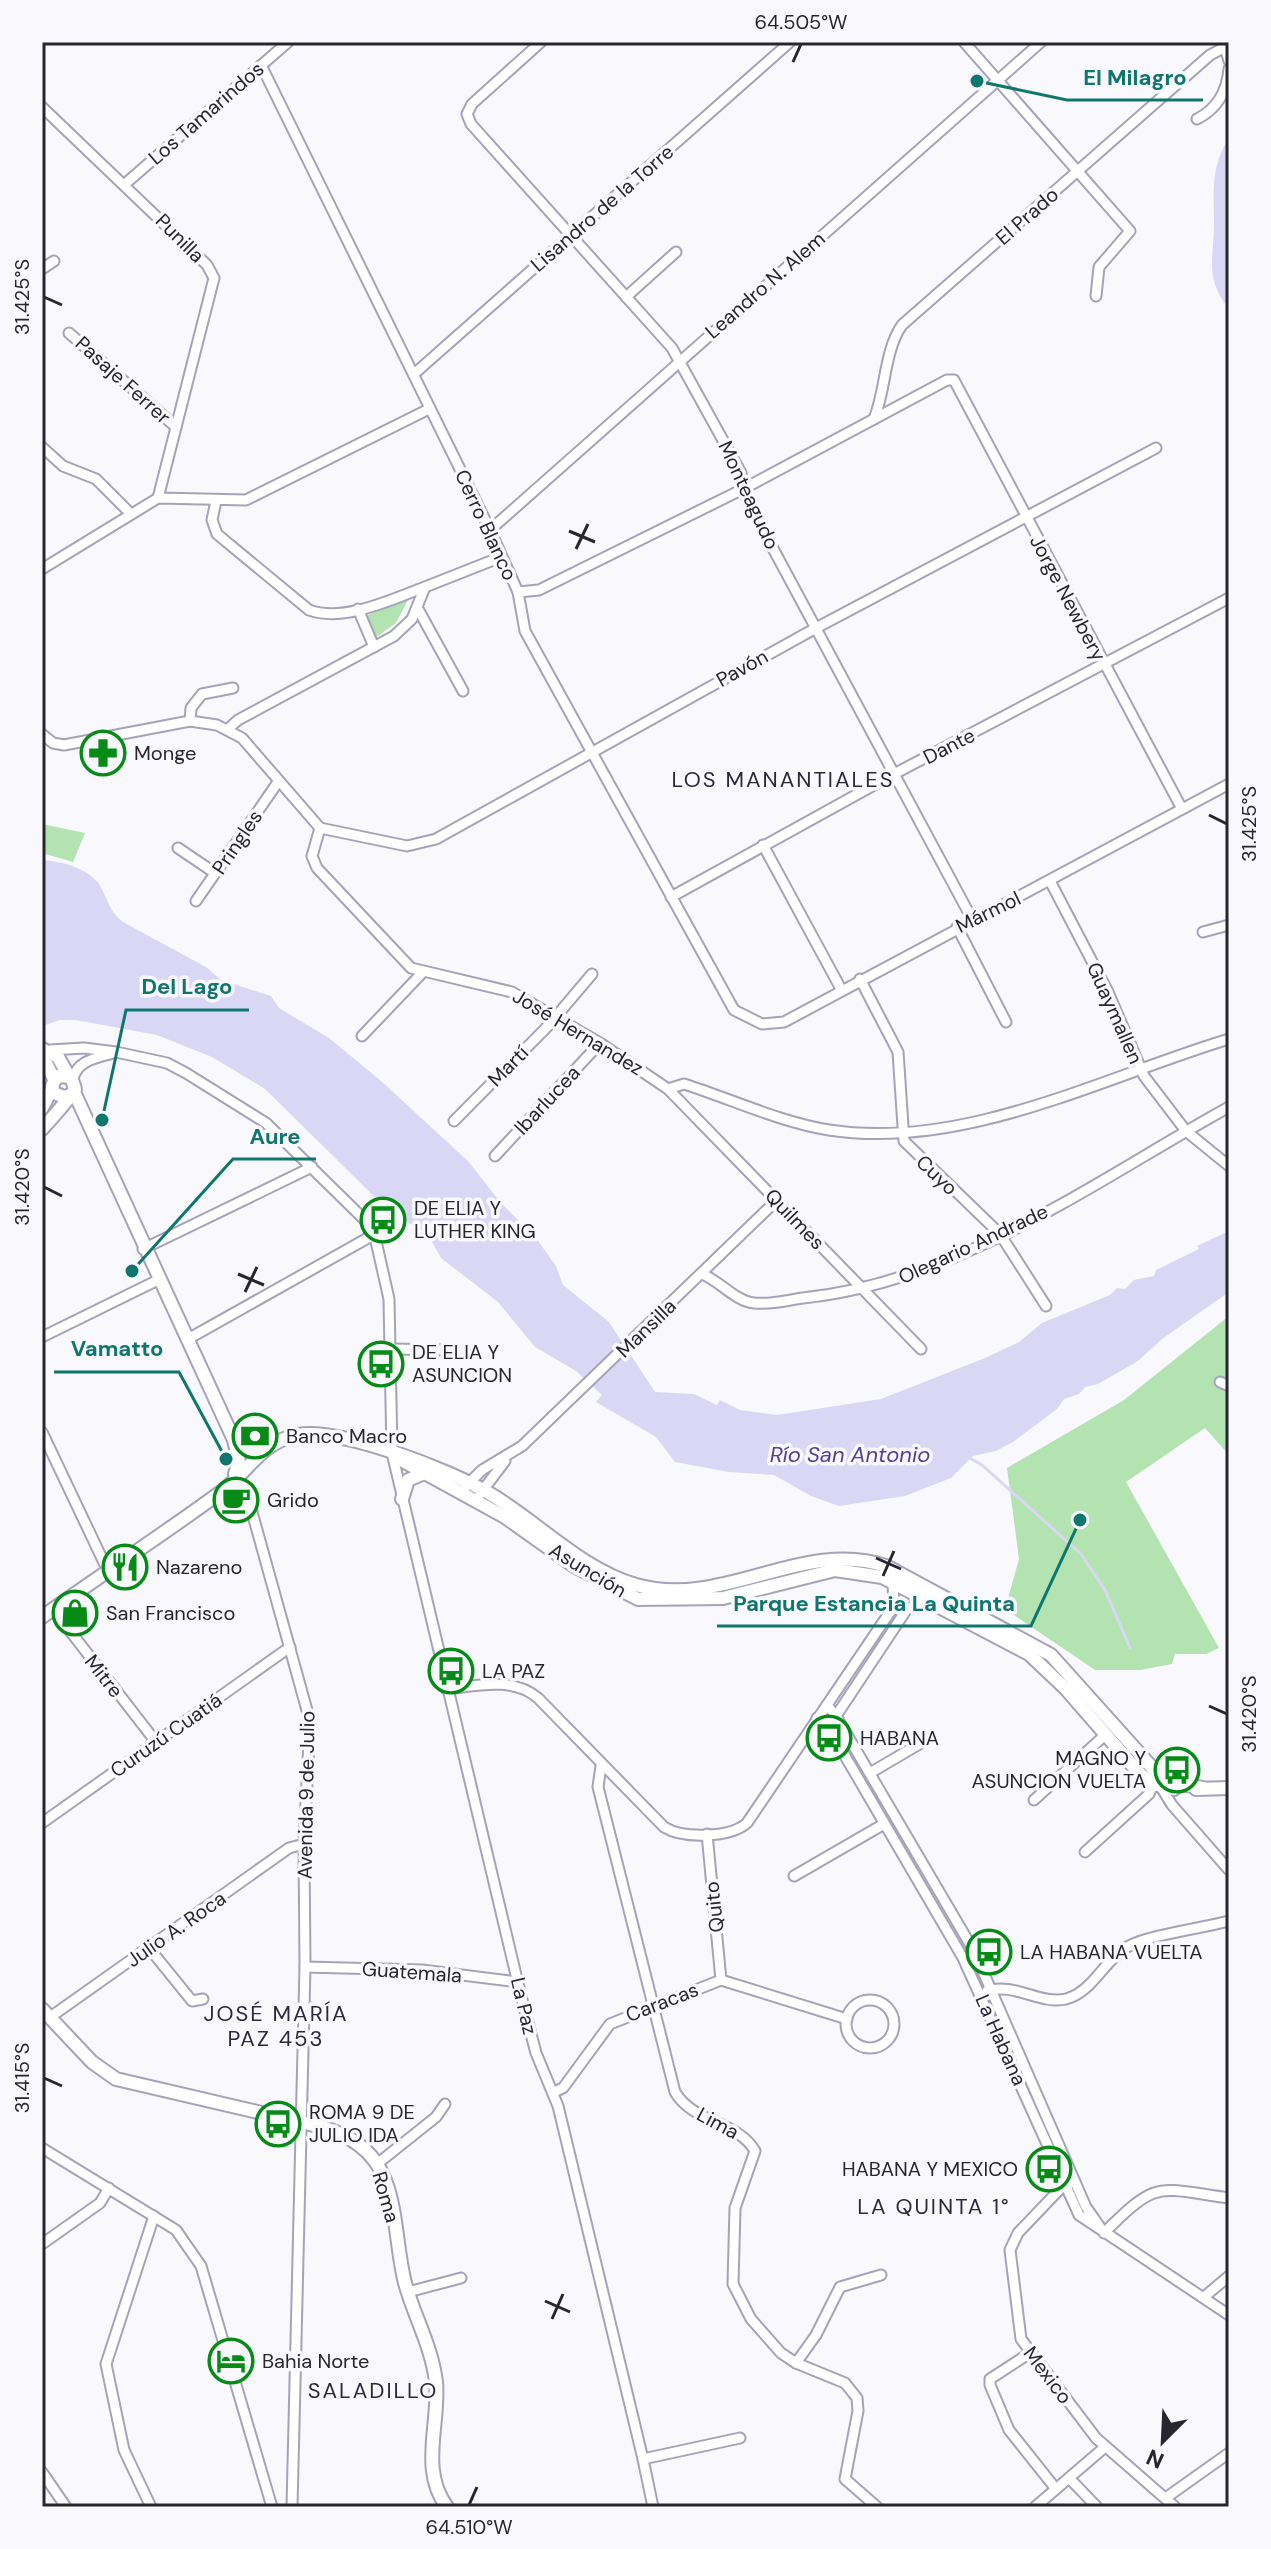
<svg xmlns="http://www.w3.org/2000/svg" width="1271" height="2549" viewBox="0 0 1271 2549" font-family="'DM Sans',sans-serif">
<rect width="100%" height="100%" fill="#f8f8fd"/>
<!-- green -->
<g fill="#b3e3b0">
<path d="M409,598l-13,25 -21,15 -9,-22z"/>
<path d="M42,824l43,9 -12,29 -31,-9z"/>
<path d="M1229,1316v139l-24,-27 -79,54 93,166 -13,6h-31l-3,10 -32,6h-45l-90,-61 14,-50 -12,-91 117,-68z"/>
</g>
<!-- water -->
<g fill="#dad7f5">
<path d="M1229,138v171c-25,-31 -15,-51 -15,-85 0,-32 -4,-57 15,-86z"/>
<path d="M42,860c18,1 46,8 57,24 8,13 11,29 24,38l83,45 15,13 50,16 8,12 50,30 51,42 89,82 31,40 36,36 20,28 7,19 46,37 46,70 39,2 23,11 3,-5 20,10 37,5 104,-16 104,-41 34,-16 23,-19 68,-28 7,-7 8,1 9,-9 20,-4 2,-6 43,-21 -2,-3 32,-15v61l-67,47 -24,22 -40,23 -13,3 -6,7 -15,5 -7,10 -44,33 -17,9 -23,5 -22,22 -46,18 -66,10 -28,-10 -37,-21 -45,-3 -54,-10 -19,-25 -60,-35 6,-7 -26,-24 -41,-24 -37,-45 -57,-44 -13,-23 -40,-25 -123,-121 -53,-32 -55,-22 -81,-15h-16l-18,6z"/>
</g>
<g fill="none" stroke-linecap="round" stroke-linejoin="round">
<!-- stream -->
<path stroke="#dad7f5" stroke-width="3" d="M968,1457l14,8 99,89 24,36 25,58"/>
<!-- minor casing -->
<g stroke="#a5a3ba" stroke-width="13">
<g id="minor">
<path d="M541,42l-69,62 -5,10 4,10 201,224 69,125 7,29 224,417"/>
<path d="M964,42l166,189 -31,36 -3,29"/>
<path d="M1225,47l4,14"/>
<path d="M261,65l229,465 28,62 7,39 209,379 28,14 22,-2 445,-238"/>
<path d="M42,107l165,158 7,13 -56,220"/>
<path d="M1197,119c20,-10 30,-28 32,-50"/>
<path d="M125,184l163,-142"/>
<path d="M42,269l12,-8"/>
<path d="M626,297l50,-45"/>
<path d="M69,333l107,94"/>
<path d="M414,374l376,-332"/>
<path d="M874,419c12,-29 10,-68 28,-94l308,-270 19,-10"/>
<path d="M42,447l21,19 33,13 35,35"/>
<path d="M216,501l-4,19 5,14 92,76c35,13 83,-11 116,-23"/>
<path d="M490,530l551,-488"/>
<path d="M42,569l116,-71 88,2 183,-91"/>
<path d="M518,592l21,-2 206,-102 202,-108h7l228,429"/>
<path d="M358,609l16,38"/>
<path d="M418,609l45,82"/>
<path d="M190,721l1,-13 11,-14 31,-6"/>
<path d="M228,729l10,-9 156,-84 18,-17 13,-32 76,-30"/>
<path d="M42,734l11,9 11,2 126,-24 27,4 25,13 78,90 -8,28 5,12 94,100 101,24 88,51 68,46 16,-5c47,15 96,38 145,46 135,21 274,-53 400,-91"/>
<path d="M320,828l87,18 29,-7 380,-211 340,-180"/>
<path d="M763,845l78,144"/>
<path d="M178,848l37,25"/>
<path d="M1050,881l58,111 36,84 42,55 43,35"/>
<path d="M671,897l223,-123 335,-176"/>
<path d="M196,901l82,-119"/>
<path d="M957,927l49,95"/>
<path d="M1203,932l26,-7"/>
<path d="M860,979l38,73 6,89 96,93 46,72"/>
<path d="M362,1036l61,-64"/>
<path d="M50,1050l34,-2 32,4 51,11 19,10 80,50 107,105 16,71 3,154 129,543 15,57 22,53 85,353 97,-21"/>
<path d="M73,1079c4,-19 24,-21 40,-26"/>
<path d="M668,1089l253,260"/>
<path d="M454,1121l94,-95 44,-52"/>
<path d="M495,1156l105,-113"/>
<path d="M143,1249l169,-82"/>
<path d="M702,1274c18,7 33,27 52,29 16,2 34,-3 49,-5 156,-16 292,-117 426,-191"/>
<path d="M42,1337l116,-57"/>
<path d="M188,1339l187,-105"/>
<path d="M391,1349l57,1"/>
<path d="M1220,1382l9,4"/>
<path d="M42,1432l65,137"/>
<path d="M230,1484l10,3 7,7 63,227 -6,123 1,123 -13,540"/>
<path d="M466,1486l16,-16 40,-24 255,-246"/>
<path d="M480,1494l25,-33"/>
<path d="M53,1609l103,133"/>
<path d="M446,1689c31,-3 66,-13 92,9l126,129c19,12 66,11 83,-4l147,-217 -1,-24"/>
<path d="M827,1705l9,11 138,235 112,256 16,23"/>
<path d="M817,1718l10,7 136,233 116,257 150,100"/>
<path d="M808,1737l28,-21 71,-107 22,-8"/>
<path d="M601,1766l-3,21 77,305c18,31 63,29 80,59l-20,57 -2,76 18,35 30,34 15,10 49,20 12,15 1,13 -13,68 32,28"/>
<path d="M870,1773l51,-30"/>
<path d="M1161,1787l11,18 57,65"/>
<path d="M1034,1800l71,-65"/>
<path d="M42,1823l248,-176"/>
<path d="M707,1834l14,146"/>
<path d="M1085,1852l64,-58 4,-10"/>
<path d="M794,1876l90,-52"/>
<path d="M149,1948l43,53 11,-2"/>
<path d="M305,1967l117,3 96,12"/>
<path d="M987,1991c27,-9 53,14 79,8 27,-7 38,-39 61,-52 21,-12 76,-19 102,-26"/>
<circle cx="870" cy="2024" r="24"/>
<path d="M49,2018l240,-170 15,-4"/>
<path d="M554,2092l9,-4 47,-64 111,-44 126,39"/>
<path d="M42,2148l134,82 25,36 71,241"/>
<path d="M377,2164l59,-47 9,-13"/>
<path d="M1068,2185l-8,4 -42,44 -8,17 11,89 75,99 79,69"/>
<path d="M1104,2233c54,-54 52,-45 125,-35"/>
<path d="M42,2244l58,-41 9,-15"/>
<path d="M408,2292l53,-14"/>
<path d="M1204,2297l25,-21"/>
<path d="M1030,2353l-40,26v6l19,45 47,59"/>
<path d="M796,2363l20,-28 24,-48 41,-12"/>
<path d="M643,2459l10,48"/>
<path d="M42,2472l24,35"/>
<path d="M1069,2478l28,29"/>
<path d="M1167,2497l62,-44"/>
<path d="M151,2507l-27,-57 -18,-86 48,-148"/>
<path d="M1035,2507l70,-60"/>
</g>
</g>
<!-- secondary casing -->
<g stroke="#a5a3ba" stroke-width="16">
<g id="secondary">
<path d="M42,1049l16,8 10,18"/>
<path d="M42,1055l12,24"/>
<path d="M74,1092l160,348 5,22 -4,12"/>
<path d="M42,1108l10,-19"/>
<path d="M42,1129c12,-13 24,-26 33,-40l-4,-12 -14,-1 -5,10 2,7 10,4 7,-2"/>
<path d="M403,1461l102,56 69,49 64,33 85,-1 112,-28 47,7 147,77 37,35 74,85 13,10 21,5"/>
<path d="M402,1499l6,-19 14,-6"/>
<path d="M42,1617c59,-42 120,-82 179,-125 27,-20 40,-50 76,-57 44,-8 151,35 190,57 49,28 93,77 149,93 86,25 166,-47 250,-19l165,89 105,117 14,10 33,6"/>
<path d="M1196,1789l33,-1"/>
<path d="M42,2009l50,53 24,17 206,48c22,7 42,17 55,37 21,33 18,81 28,119 9,33 27,64 31,99 4,41 -17,88 11,125"/>
</g>
</g>
<!-- minor -->
<use href="#minor" stroke="#fff" stroke-width="9"/>
<!-- secondary -->
<use href="#secondary" stroke="#fff" stroke-width="12"/>
</g>
<!-- ticks -->
<path fill="none" stroke="#27262f" stroke-width="3" d="M793,62l8,-18M44,297l18,8M569,531l26,11M576,549l12,-25M1209,815l18,9M44,1187l18,9M238,1274l26,11M245,1292l12,-25M876,1558l25,11M883,1576l11,-25M1209,1706l18,8M44,2078l18,8M545,2301l25,11M552,2319l11,-25M469,2505l8,-18"/>
<!-- icons -->
<defs>
<g id="pharmacy-ring" transform="scale(2.3)"><circle r="9.5" fill="#f8f8fd" stroke="#078b17" stroke-width="1.5"/><path d="M-2-6h4v4h4v4h-4v4h-4v-4h-4v-4h4Z" fill="#078b17"/></g>
<g id="bus-ring" transform="scale(2.3)"><circle r="9.5" fill="#f8f8fd" stroke="#078b17" stroke-width="1.5"/><path d="M-5-6H5V4H4V6H2V4H-2V6H-4V4H-5ZM-3.5-4V0h7V-4ZM-3.5 1.2v1.5H-2V1.2ZM2 1.2v1.5H3.5V1.2Z" fill="#078b17"/></g>
<g id="bank-ring" transform="scale(2.3)"><circle r="9.5" fill="#f8f8fd" stroke="#078b17" stroke-width="1.5"/><path d="M-6-4H6V4H-6ZM0-2.3a2.3 2.3 0 1 0 0 4.6a2.3 2.3 0 1 0 0-4.6Z" fill="#078b17"/></g>
<g id="cafe-ring" transform="scale(2.3)"><circle r="9.5" fill="#f8f8fd" stroke="#078b17" stroke-width="1.5"/><path d="M-5.5-4.5H6V0H3Q3 3.5 0 3.5H-2.5Q-5.5 3.5-5.5 0ZM3-3.2v2h1.7v-2ZM-6 4.5H4V6H-6Z" fill="#078b17"/></g>
<g id="restaurant-ring" transform="scale(2.3)"><circle r="9.5" fill="#f8f8fd" stroke="#078b17" stroke-width="1.5"/><path d="M-5-6h1v4h1v-4h1v4h1v-4h1v5L-1.5 .5V6h-2V.5L-5-1ZM5-6V6H3V1.5H1.5Q1.5-4 5-6Z" fill="#078b17"/></g>
<g id="shop-ring" transform="scale(2.3)"><circle r="9.5" fill="#f8f8fd" stroke="#078b17" stroke-width="1.5"/><path d="M-5-2.5h2.3a2.7 3.5 0 0 1 5.4 0H5L5.5 6h-11ZM-1.5-2.5h3a1.5 2.3 0 0 0-3 0Z" fill="#078b17"/></g>
<g id="hotel-ring" transform="scale(2.3)"><circle r="9.5" fill="#f8f8fd" stroke="#078b17" stroke-width="1.5"/><path d="M-6-4.5h1.5V1H6V5H4.5V3h-9V5H-6ZM-4 0a1.8 1.8 0 1 1 3.6 0ZM.5 0V-2.5h3Q6-2.5 6 0Z" fill="#078b17"/></g>
</defs>
<g fill-rule="evenodd">
<use href="#pharmacy-ring" x="103" y="753"/>
<use href="#bus-ring" x="383" y="1220"/>
<use href="#bus-ring" x="381" y="1364"/>
<use href="#bank-ring" x="255" y="1436"/>
<use href="#cafe-ring" x="236" y="1500"/>
<use href="#restaurant-ring" x="125" y="1567"/>
<use href="#shop-ring" x="75" y="1613"/>
<use href="#bus-ring" x="451" y="1671"/>
<use href="#bus-ring" x="829" y="1738"/>
<use href="#bus-ring" x="1177" y="1770"/>
<use href="#bus-ring" x="989" y="1952"/>
<use href="#bus-ring" x="278" y="2124"/>
<use href="#bus-ring" x="1049" y="2169"/>
<use href="#hotel-ring" x="231" y="2361"/>
</g>
<g text-anchor="middle" stroke-width="7" stroke-linejoin="round" paint-order="stroke">
<!-- street labels -->
<g font-size="20" fill="#27262f" stroke="#f8f8fd">
<text transform="translate(206 113) rotate(-41)" y="7">Los Tamarindos</text>
<text transform="translate(602 208) rotate(-41)" y="7">Lisandro de la Torre</text>
<text transform="translate(1027 216) rotate(-41)" y="7">El Prado</text>
<text transform="translate(180 238) rotate(45)" y="7">Punilla</text>
<text transform="translate(765 285) rotate(-41)" y="7">Leandro N. Alem</text>
<text transform="translate(123 380) rotate(42)" y="7">Pasaje Ferrer</text>
<text transform="translate(749 495) rotate(65)" y="7">Monteagudo</text>
<text transform="translate(486 525) rotate(65)" y="7">Cerro Blanco</text>
<text transform="translate(1068 598) rotate(62)" y="7">Jorge Newbery</text>
<text transform="translate(742 668) rotate(-29)" y="7">Pavón</text>
<text transform="translate(949 746) rotate(-27)" y="7">Dante</text>
<text transform="translate(237 842) rotate(-56)" y="7">Pringles</text>
<text transform="translate(988 912) rotate(-26)" y="7">Mármol</text>
<text transform="translate(1115 1013) rotate(66)" y="7">Guaymallen</text>
<text transform="translate(578 1032) rotate(31)" y="7">José Hernandez</text>
<text transform="translate(508 1066) rotate(-45)" y="7">Martí</text>
<text transform="translate(547 1100) rotate(-47)" y="7">Ibarlucea</text>
<text transform="translate(937 1175) rotate(43)" y="7">Cuyo</text>
<text transform="translate(795 1219) rotate(46)" y="7">Quilmes</text>
<text transform="translate(973 1244) rotate(-25)" y="7">Olegario Andrade</text>
<text transform="translate(646 1328) rotate(-44)" y="7">Mansilla</text>
<text transform="translate(588 1570) rotate(31)" y="7">Asunción</text>
<text transform="translate(104 1676) rotate(52)" y="7">Mitre</text>
<text transform="translate(166 1735) rotate(-35)" y="7">Curuzú Cuatiá</text>
<text transform="translate(306 1795) rotate(-89)" y="7">Avenida 9 de Julio</text>
<text transform="translate(714 1907) rotate(-96)" y="7">Quito</text>
<text transform="translate(176 1929) rotate(-35)" y="7">Julio A. Roca</text>
<text transform="translate(412 1972) rotate(4)" y="7">Guatemala</text>
<text transform="translate(662 2002) rotate(-21)" y="7">Caracas</text>
<text transform="translate(524 2006) rotate(77)" y="7">La Paz</text>
<text transform="translate(1001 2040) rotate(66)" y="7">La Habana</text>
<text transform="translate(718 2123) rotate(28)" y="7">Lima</text>
<text transform="translate(386 2197) rotate(74)" y="7">Roma</text>
<text transform="translate(1048 2375) rotate(53)" y="7">Mexico</text>
</g>
<!-- poi labels -->
<g font-size="20" fill="#27262f" stroke="#f8f8fd" text-anchor="start">
<text x="134" y="760">Monge</text>
<text x="414" y="1215">DE ELIA Y<tspan x="414" dy="23">LUTHER KING</tspan></text>
<text x="412" y="1359">DE ELIA Y<tspan x="412" dy="23">ASUNCION</tspan></text>
<text x="286" y="1443">Banco Macro</text>
<text x="267" y="1507">Grido</text>
<text x="156" y="1574">Nazareno</text>
<text x="106" y="1620">San Francisco</text>
<text x="482" y="1678">LA PAZ</text>
<text x="860" y="1745">HABANA</text>
<text x="1146" y="1765" text-anchor="end">MAGNO Y<tspan x="1146" dy="23">ASUNCION VUELTA</tspan></text>
<text x="1020" y="1959">LA HABANA VUELTA</text>
<text x="309" y="2119">ROMA 9 DE<tspan x="309" dy="23">JULIO IDA</tspan></text>
<text x="1018" y="2176" text-anchor="end">HABANA Y MEXICO</text>
<text x="262" y="2368">Bahia Norte</text>
</g>
<!-- neighbourhood labels -->
<g font-size="22" letter-spacing="2" fill="#2b283b" stroke="#f8f8fd">
<text x="783" y="787">LOS MANANTIALES</text>
<text x="276" y="2021">JOSÉ MARÍA<tspan x="276" dy="25">PAZ 453</tspan></text>
<text x="934" y="2214">LA QUINTA 1°</text>
<text x="373" y="2398">SALADILLO</text>
</g>
<!-- water labels -->
<g font-size="22" font-style="italic" fill="#524094" stroke="#f8f8fd">
<text x="850" y="1462">Río San Antonio</text>
</g>
</g>
<!-- callouts -->
<path fill="none" stroke="#0f766e" stroke-width="3" d="M977 81L1067 100H1203M102 1120L126 1010H249M132 1271L233 1159H316M226 1459L179 1372H54M1080 1520L1031 1626H717"/>
<g fill="#0f766e" stroke="#f8f8fd" stroke-width="3">
<circle cx="977" cy="81" r="8"/>
<circle cx="102" cy="1120" r="8"/>
<circle cx="132" cy="1271" r="8"/>
<circle cx="226" cy="1459" r="8"/>
<circle cx="1080" cy="1520" r="8"/>
</g>
<g font-size="22" text-anchor="middle" font-weight="bold" fill="#0f766e" stroke="#f8f8fd" stroke-width="7" stroke-linejoin="round" paint-order="stroke">
<text x="1135" y="85">El Milagro</text>
<text x="187" y="994">Del Lago</text>
<text x="275" y="1144">Aure</text>
<text x="117" y="1356">Vamatto</text>
<text x="874" y="1611">Parque Estancia La Quinta</text>
</g>
<!-- border -->
<rect width="1271" height="2549" fill="none" stroke="#f8f8fd" stroke-width="88"/>
<!-- north arrow -->
<g transform="translate(1163 2441) rotate(204)" stroke="#f8f8fd" stroke-width="6" paint-order="stroke">
<path d="M0-6L14 30L0 20L-14 30Z" fill="#27262f"/>
<text y="-12" font-size="22" font-weight="bold" text-anchor="middle" fill="#27262f">N</text>
</g>
<rect x="44" y="44" width="1183" height="2461" fill="none" stroke="#27262f" stroke-width="3"/>
<g font-size="20" text-anchor="middle" fill="#27262f">
<text x="801" y="29">64.505°W</text>
<text transform="translate(22 297) rotate(-90)" y="7">31.425°S</text>
<text transform="translate(1249 824) rotate(-90)" y="7">31.425°S</text>
<text transform="translate(22 1187) rotate(-90)" y="7">31.420°S</text>
<text transform="translate(1249 1714) rotate(-90)" y="7">31.420°S</text>
<text transform="translate(22 2078) rotate(-90)" y="7">31.415°S</text>
<text x="469" y="2534">64.510°W</text>
</g>
</svg>
